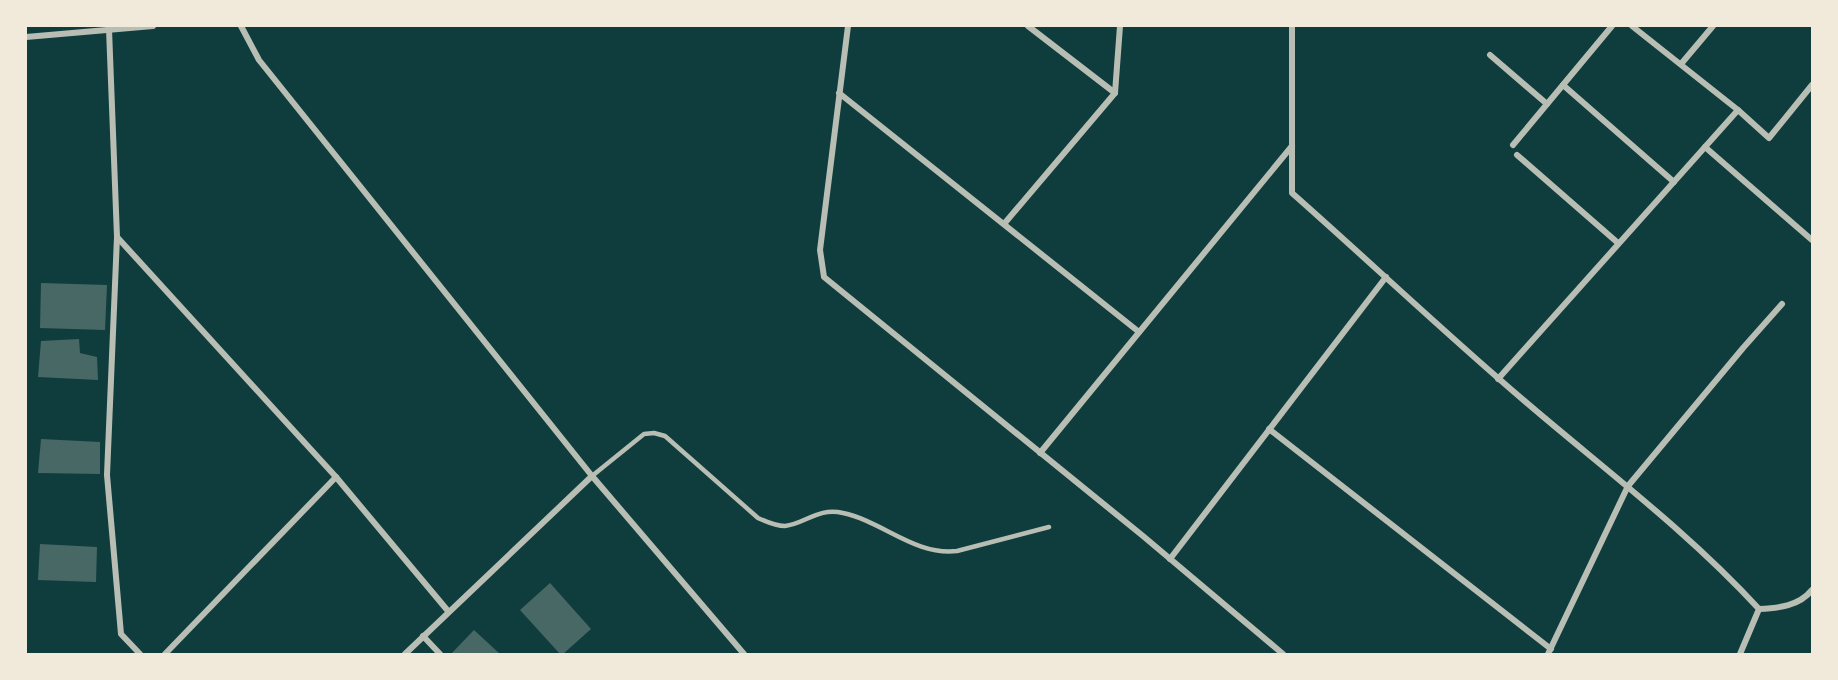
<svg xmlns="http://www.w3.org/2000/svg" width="1838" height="680" viewBox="0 0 1838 680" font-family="Cabin,sans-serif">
<rect width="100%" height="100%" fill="#0f3d3e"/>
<!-- building -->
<g fill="#486865">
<path d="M41,283l66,2 -2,45 -65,-2z"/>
<path d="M79,339l1,14 17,4 1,23 -60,-3 3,-36z"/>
<path d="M41,439l59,3v32l-62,-1z"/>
<path d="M40,544l57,3 -1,35 -58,-2z"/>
<path d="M550,583l41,46 -28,25h-3l-40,-44z"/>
<path d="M474,630l26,24h-49z"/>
</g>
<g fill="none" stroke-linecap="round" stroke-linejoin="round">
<!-- service -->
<path stroke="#b8beb3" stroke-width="4.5" d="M592,476l52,-42 10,-1 11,3 93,82c9,4 17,8 27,8 20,-2 33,-19 58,-13 39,8 72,43 114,38l92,-24"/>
<!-- minor -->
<g stroke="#b8beb3" stroke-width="6">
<path d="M241,26l18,34 333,416 152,178"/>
<path d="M848,26l-28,224 4,27 319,259 140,118"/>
<path d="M1292,26v167c69,61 136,124 206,185 87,77 182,145 261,231l-19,45"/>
<path d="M1632,26l106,84 31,28 43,-53"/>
<path d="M109,29l8,208 219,240 112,134"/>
<path d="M26,37l127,-11"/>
<path d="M1490,55l57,49"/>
<path d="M1681,64l32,-38"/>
<path d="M1563,85l111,97"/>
<path d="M839,93l300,239"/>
<path d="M1115,93l5,-67"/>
<path d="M1513,145l99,-119"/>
<path d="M1705,147l107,93"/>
<path d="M1517,155l101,88"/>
<path d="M1004,224l111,-131 -87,-67"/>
<path d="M117,237l-10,238 14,159 19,20"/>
<path d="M1498,379l240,-269"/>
<path d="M1269,429l282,220"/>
<path d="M1040,453l252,-307"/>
<path d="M1170,559l216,-282"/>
<path d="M1759,609c20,-1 40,-3 53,-19"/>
<path d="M423,636l17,18"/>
<path d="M165,654l171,-177"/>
<path d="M405,654l187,-178"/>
<path d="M1548,654l80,-168 115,-138 39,-44"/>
</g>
</g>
<!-- border -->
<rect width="1838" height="680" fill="none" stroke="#f1e9da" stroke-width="54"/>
</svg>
